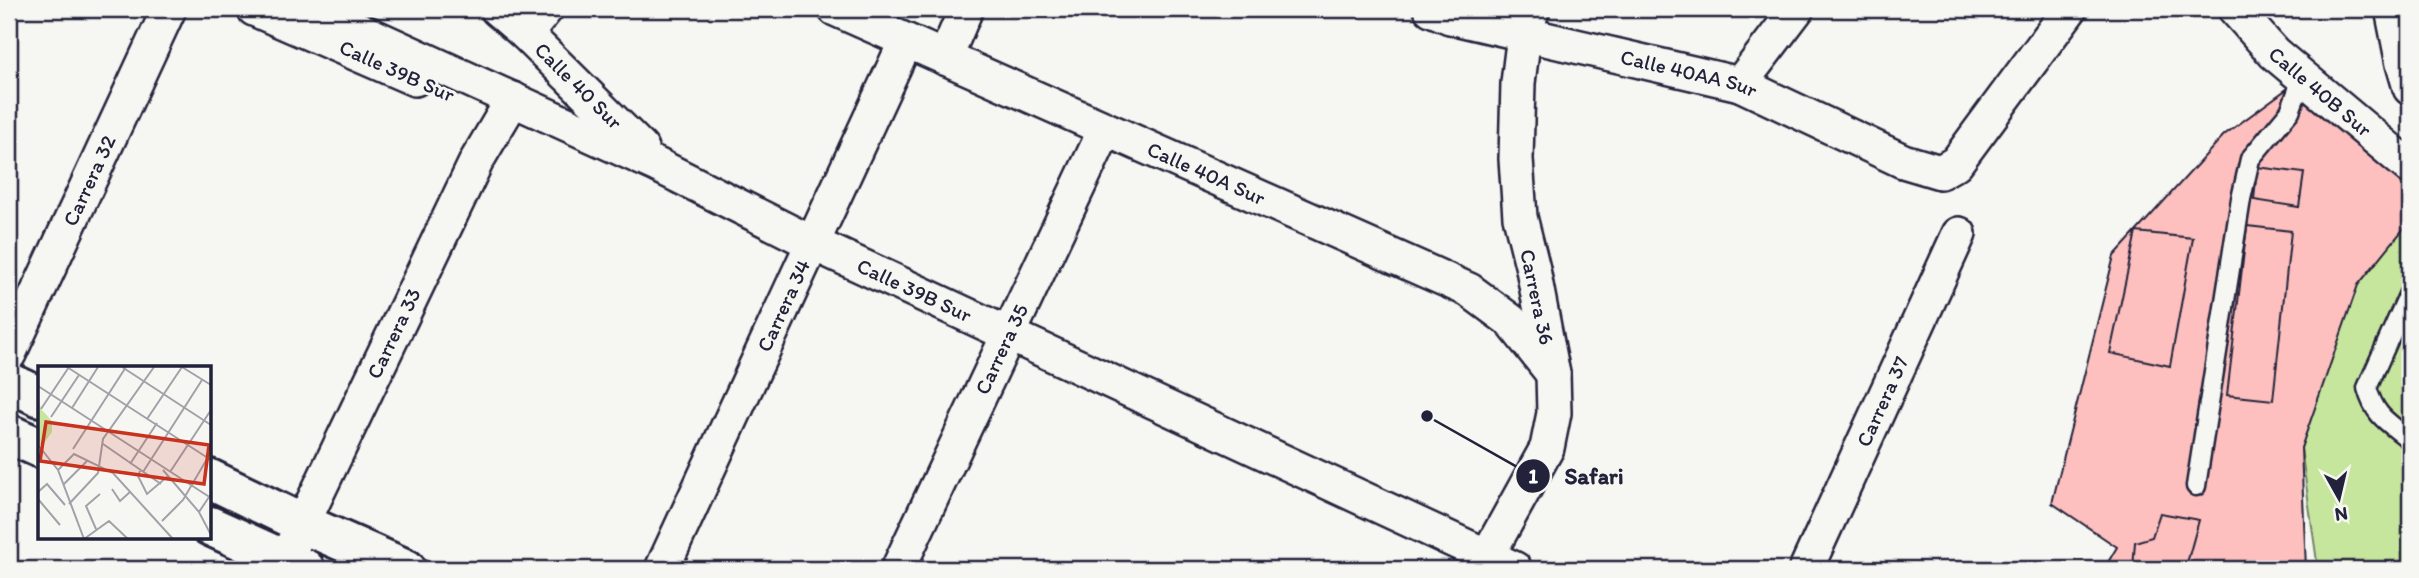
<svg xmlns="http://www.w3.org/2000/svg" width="2419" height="578" viewBox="0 0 2419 578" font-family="Itim,sans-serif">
<rect width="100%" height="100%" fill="#f6f6f2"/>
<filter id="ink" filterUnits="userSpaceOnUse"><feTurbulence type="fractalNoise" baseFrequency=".0143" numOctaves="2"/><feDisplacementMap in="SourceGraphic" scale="14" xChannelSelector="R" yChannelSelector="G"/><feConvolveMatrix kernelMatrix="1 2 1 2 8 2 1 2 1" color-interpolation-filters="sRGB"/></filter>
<g filter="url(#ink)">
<!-- green -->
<path fill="#c7e69d" stroke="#74846c" stroke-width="2" d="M2410,222v347h-92l-17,-121 49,-150 37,-64z"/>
<!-- building -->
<g fill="#fdc0be" stroke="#22223b" stroke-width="2">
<path d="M2303,77l107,90v54l-52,64 -57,163 5,121h-202l13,-22 -65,-44 62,-247 110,-121z"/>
<path d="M2257,167l47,6 -5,34 -45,-7z"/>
<path d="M2247,226l44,5 -18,169 -46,-5z"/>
<path d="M2136,232l57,6 -23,128 -60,-13z"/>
<path d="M2160,513l39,7 -12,43 -4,6h-50l2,-27 17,-5z"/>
</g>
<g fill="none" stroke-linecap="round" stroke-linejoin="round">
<!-- lane casing -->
<g stroke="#22223b" stroke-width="23">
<g id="lane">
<path d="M2410,291l-43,97c8,29 21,34 43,52"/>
<path d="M2196,486l45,-287 9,-40 40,-48 13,-34"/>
</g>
</g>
<!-- street casing -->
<g stroke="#22223b" stroke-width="38">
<g id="street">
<path d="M254,9l161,70"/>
<path id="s1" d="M314,9l343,156 155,78 703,326"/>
<path id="s2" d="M497,9l29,25 115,114"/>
<path id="s3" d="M835,9l634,281 42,31 42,53"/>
<path id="s4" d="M1431,9l19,8 290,67 163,77 37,11 16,-9 114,-154"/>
<path id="s5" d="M2235,9l39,44 136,114"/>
<path d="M2392,9l11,55 7,24"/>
<path d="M526,34l20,-25"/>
<path d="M945,58l21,-49"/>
<path d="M1740,84l57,-75"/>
<path id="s6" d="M9,354l160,-345"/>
<path id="s7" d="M291,548l186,-388 36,-61"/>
<path id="s8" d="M662,569l244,-528"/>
<path id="s9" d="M898,569l207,-439"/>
<path d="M1480,569l67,-121 7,-35 -1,-39 -20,-105 -13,-52 -4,-58 2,-76 6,-49 9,-25"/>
<path id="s10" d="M1806,569l153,-335"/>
</g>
</g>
<!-- secondary casing -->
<g stroke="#22223b" stroke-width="44">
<g id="secondary">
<path d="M9,382l31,15"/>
<path d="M9,434l31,14"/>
<path d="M210,479l93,45 103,45"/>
<path d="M210,526l95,43"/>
</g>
</g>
<!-- lane -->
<use href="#lane" stroke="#f6f6f2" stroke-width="18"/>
<!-- street -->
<use href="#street" stroke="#f6f6f2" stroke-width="33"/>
<!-- secondary -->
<use href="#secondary" stroke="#f6f6f2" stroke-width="38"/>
</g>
</g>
<g text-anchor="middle" stroke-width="6" stroke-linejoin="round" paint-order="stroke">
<!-- street labels -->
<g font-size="21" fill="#22223b" stroke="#f6f6f2">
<text transform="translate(397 71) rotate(24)" y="7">Calle 39B Sur</text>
<text dy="7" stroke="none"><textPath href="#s4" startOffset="266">Calle 40AA Sur</textPath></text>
<text dy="7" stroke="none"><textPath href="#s2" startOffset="112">Calle 40 Sur</textPath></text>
<text dy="7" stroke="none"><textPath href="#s5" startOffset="119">Calle 40B Sur</textPath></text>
<text dy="7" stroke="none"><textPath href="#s3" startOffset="406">Calle 40A Sur</textPath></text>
<text dy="7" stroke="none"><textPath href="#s6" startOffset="191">Carrera 32</textPath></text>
<text dy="7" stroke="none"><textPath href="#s1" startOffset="663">Calle 39B Sur</textPath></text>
<text transform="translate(1537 297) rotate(78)" y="7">Carrera 36</text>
<text dy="7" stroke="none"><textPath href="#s8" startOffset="290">Carrera 34</textPath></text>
<text dy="7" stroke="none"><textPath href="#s7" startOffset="238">Carrera 33</textPath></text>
<text dy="7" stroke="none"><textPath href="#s9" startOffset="243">Carrera 35</textPath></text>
<text dy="7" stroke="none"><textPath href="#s10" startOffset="184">Carrera 37</textPath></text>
</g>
</g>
<!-- overview -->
<g transform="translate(38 366)">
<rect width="173" height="173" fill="#f6f6f2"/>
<path d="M0,29l3,14 11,12v11l-10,14 -4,-3z" fill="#c7e69d"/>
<path fill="none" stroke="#a1a1a9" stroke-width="2" d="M29,1l144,93M84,1l89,58M144,1l29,18M0,20l173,112M34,42l26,-41M3,43l28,-42M13,51l28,-42M109,53l35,-52M65,78l58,40M0,79l20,25 26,69M35,83l53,-82M92,98l27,-41M20,104l16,-16 39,19 60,66M125,104l36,42 12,23M102,105l-2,5 9,18 21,-18M105,106l59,-92M132,106l41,-62M25,119l24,-24M74,123l8,12 10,-9M0,126l9,-8 18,21M0,133l22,26M31,138l29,-31 5,-34 51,-72M161,146l12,-18M124,155l21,-21 28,-48M58,163l-10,-23 14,-12M46,173l25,-18 19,18"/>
<path fill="#c8321e" fill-opacity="0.15" stroke="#c8321e" stroke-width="3.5" d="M8,56l163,23 -5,39 -164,-23z"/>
<rect width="173" height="173" fill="none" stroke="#22223b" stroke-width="3.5"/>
</g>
<!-- callouts -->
<path fill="none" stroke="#22223b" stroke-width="2.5" d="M1427 416L1533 476"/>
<g fill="#22223b" stroke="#f6f6f2" stroke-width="2.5">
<circle cx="1427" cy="416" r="7"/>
<circle cx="1533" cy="476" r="18"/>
</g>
<g font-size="21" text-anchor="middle" font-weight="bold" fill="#fff">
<text x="1533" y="483">1</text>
</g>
<g font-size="23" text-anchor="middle" font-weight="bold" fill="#22223b" stroke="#f6f6f2" stroke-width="6" stroke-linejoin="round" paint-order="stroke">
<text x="1594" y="484">Safari</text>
</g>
<!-- margin -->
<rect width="2419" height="578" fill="none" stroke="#f6f6f2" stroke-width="35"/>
<rect x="18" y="18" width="2384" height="543" fill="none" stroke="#22223b" stroke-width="2.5" filter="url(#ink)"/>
<!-- north arrow -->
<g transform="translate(2339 498) rotate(172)" stroke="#f6f6f2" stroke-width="5" paint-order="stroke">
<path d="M0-5L12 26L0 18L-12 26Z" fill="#22223b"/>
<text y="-10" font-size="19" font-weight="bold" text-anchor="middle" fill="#22223b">N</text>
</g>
</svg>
